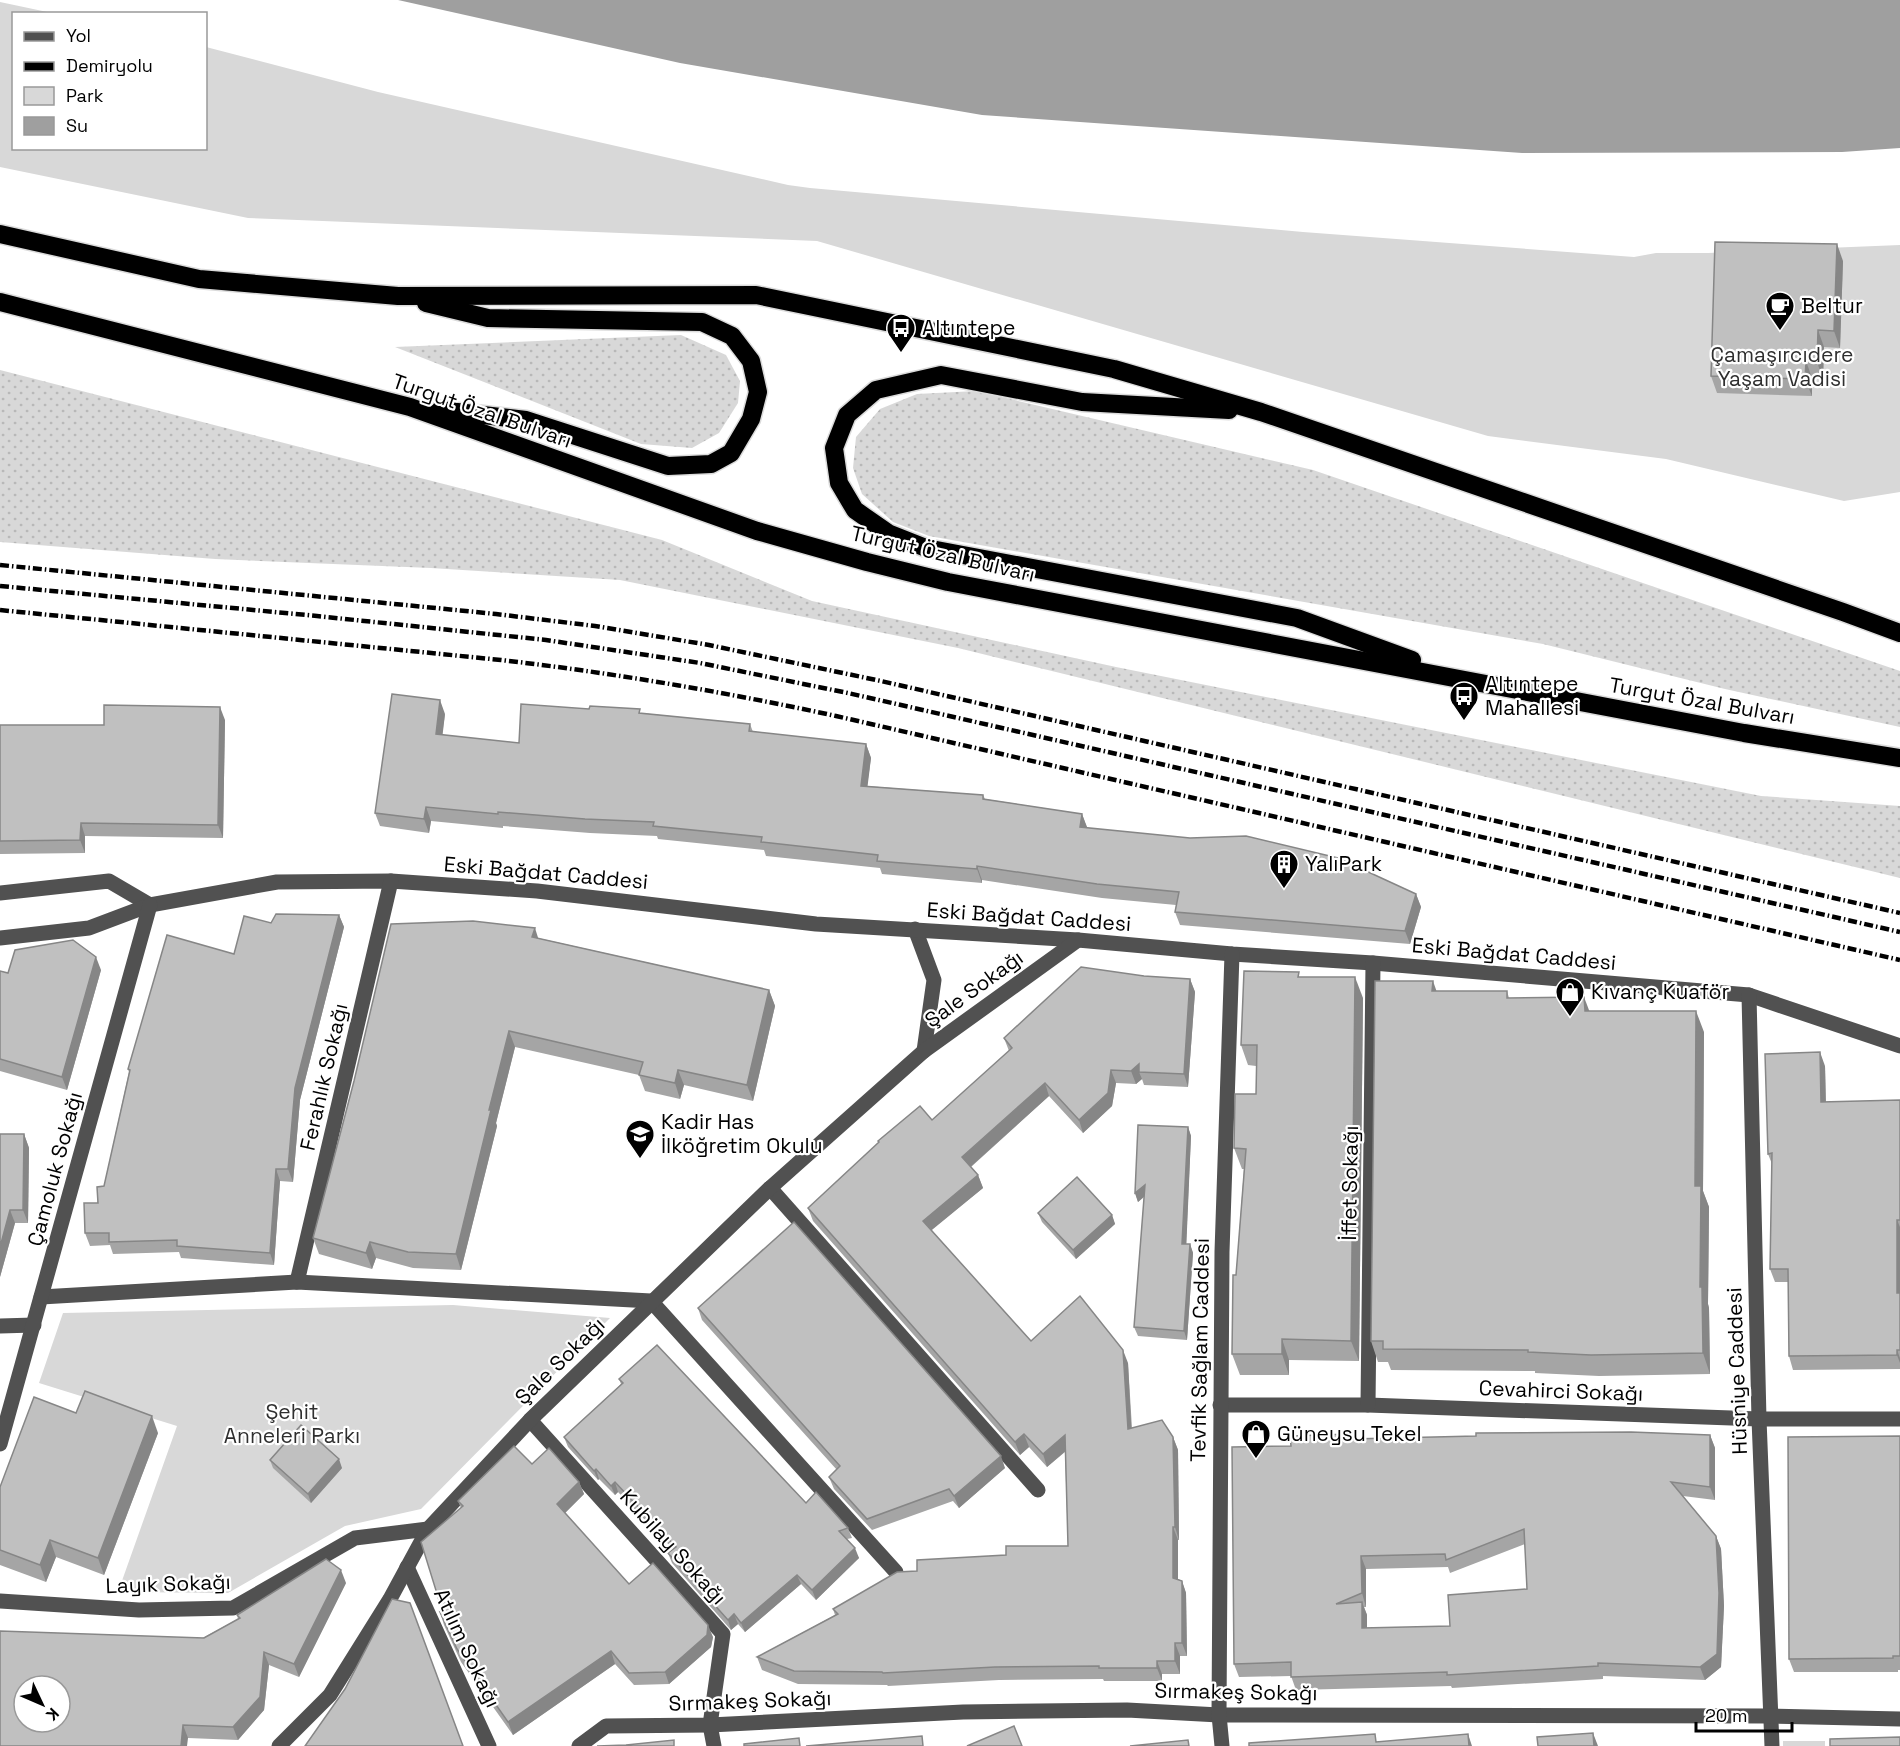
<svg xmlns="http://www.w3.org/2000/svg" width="1900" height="1746" viewBox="0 0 1900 1746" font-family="'Space Grotesk',sans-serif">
<defs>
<pattern id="grass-dots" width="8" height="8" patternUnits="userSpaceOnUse" patternTransform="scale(1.5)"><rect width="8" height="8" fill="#d8d8d8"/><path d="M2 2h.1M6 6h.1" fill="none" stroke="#b8b8b8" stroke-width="1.8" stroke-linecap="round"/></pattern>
</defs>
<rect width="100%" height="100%" fill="#fff"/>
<!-- grass -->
<g fill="url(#grass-dots)">
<path d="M681,335l45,20 14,26 -2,22 -19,30 -27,15 -51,-4 -246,-97z"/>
<path d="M0,370l662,170 150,61 304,66 645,129 139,10v72l-942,-230 -338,-68 -189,-12 -216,-9 -215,-17z"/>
<path d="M976,391l337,79 587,201v56l-175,-38 -182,-45 -614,-108 -36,-14 -31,-28 -9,-26 3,-31 24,-28 37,-15z"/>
</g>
<!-- park -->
<g fill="#d8d8d8">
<path d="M0,2l52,11 -38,1v134h192v-101l172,45 410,93 22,3 493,44 331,25 22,-4h52l192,-8v247l-56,9 -178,-42 -178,-23 -671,-195 -569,-23 -248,-51z"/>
<path d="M453,1305l157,13 -189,191 -76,17 -117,67 -110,-1 59,-166 -138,-43 24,-70z"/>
<rect x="1783" y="1741" width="42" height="5"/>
</g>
<!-- water -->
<path fill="#9f9f9f" d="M398,0h1502v148l-58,4 -320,1 -540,-38 -302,-52z"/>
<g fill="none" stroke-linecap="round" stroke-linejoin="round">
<!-- highway casing -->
<g stroke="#dbdbdb" stroke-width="21">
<g id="highway">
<path d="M0,234l199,45 199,17 358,-1 358,74 147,43 582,200 57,21"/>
<path d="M0,302l410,105 347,124 110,31 81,20 796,151 156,25"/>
<path d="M426,303l62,15 214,4 30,14 19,25 7,31 -7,27 -20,34 -20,11 -43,2 -142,-46 -86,-10"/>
<path d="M1229,410l-147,-8 -141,-27 -65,15 -29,25 -13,33 5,35 16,27 33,23 38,15 371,70 115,42"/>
</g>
</g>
<!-- minor -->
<g stroke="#515151" stroke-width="15">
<path d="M0,893l109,-12 41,24"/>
<path d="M915,929l19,51 -10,71"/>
<path d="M0,938l89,-10 61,-23 127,-23 114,-1 146,10 279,33 262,16 154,14 141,9 376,32 151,51"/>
<path d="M1749,995l10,424 13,327"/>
<path d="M770,1188l268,302"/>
<path d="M297,1282l94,-401"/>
<path d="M41,1297l256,-15 354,19 245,271"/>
<path d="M0,1326l34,-1"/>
<path d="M1220,1405h148l391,14h141"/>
<path d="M1368,1405l5,-442"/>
<path d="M530,1420l193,214 -13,91 4,21"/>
<path d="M0,1444l150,-539"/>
<path d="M407,1567l82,179"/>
<path d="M0,1601l139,9 94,-2 122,-70 73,-9"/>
<path d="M279,1746l51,-51 60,-96 38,-70 102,-109 240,-232 154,-137 154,-111"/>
<path d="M579,1746l27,-20 104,-1 253,-13 164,-2 92,5 552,1 129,3"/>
<path d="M1222,1746l-3,-31 3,-463 10,-298"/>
</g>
<!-- highway -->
<use href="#highway" stroke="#000" stroke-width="18"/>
<!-- rail -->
<g stroke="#000" stroke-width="4.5" stroke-dasharray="9 3 1.5 3" stroke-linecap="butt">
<path d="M0,565l496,49 99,12 114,19 172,36 1019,232"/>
<path d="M0,586l317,30 229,24 154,23 148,30 1052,239"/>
<path d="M0,610l501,50c113,13 224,32 335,56l1064,244"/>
</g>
</g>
<!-- wall -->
<g fill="#a5a5a5" fill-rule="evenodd">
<path d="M1843,261l-3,87 -16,-1 -1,32 -11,-1v18l-95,-3 -6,-17z"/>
<path d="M641,713l109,11 3,8 113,12 5,14 -4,28 116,9 2,4 97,15 5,14 329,66 5,13 -11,37 -230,-19 -5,-13 1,-7 -74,-7 -120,-18v3l-100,-9 -2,-6 -114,-12 -2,-6 -106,-11 -1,-3 -67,-3 -87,-7v2l-72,-7 -2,12 -49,-7 -5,-13 70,-99 -3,21 77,8z"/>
<path d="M225,720l-2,118 -138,-2v17l-85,1v-129h104z"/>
<path d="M339,915l5,12 -44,173 -7,82 -13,-1 -6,84 -93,-7 -2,-6 -66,2 -3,-9 -20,1 -5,-13 19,-47 25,-114 -1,-3 143,-146z"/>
<path d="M538,938l231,52 6,16 -22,95 -69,-16 -4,14 -35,-8 -6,-16 -124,-28 -19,76 1,3 -36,144 -48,-2 -37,-10 -4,11 -53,-15 -6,-16z"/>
<path d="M101,970l-34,120 -67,-19v-100l8,2z"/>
<path d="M1144,976l46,3 5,13 -7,95 -44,-2 -2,-6 -6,5 -20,-1 -4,23 -29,27 -34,-37 -78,71 7,8 5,13 -52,42 100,111 97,22 4,65 41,9 5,13 1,90h-1v39l4,2 4,12 1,63h-7v18h-18v7h-58l-1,-2 -104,1 -111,6 -1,-1 -89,-1 -36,-14 -5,-13 78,-42 -2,-6 84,-38 89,-16 62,-9 -3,-94 -18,15 -18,-20 -9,8 -207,-234 -5,-13 71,-65 -1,-2 54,-21 77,-69 -5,-13z"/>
<path d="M1300,977l63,21 -4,363 -70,-1v15h-49l-8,-21 4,-79 8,-106h-2l-8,-21 22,-54v-28l-8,-1 -7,-20z"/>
<path d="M1436,991h71l2,7 81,13 114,21 -1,159 6,16 -1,97 1,4 1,66 -111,2 -64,-3v-2l-144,-1 -3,-8h-10l-7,-21z"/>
<path d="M1825,1066l1,36 74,-2v269l-107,1 -4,-14 -1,-74h-13l-5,-13 2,-105 -4,-10z"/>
<path d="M1188,1127l3,9 -5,108h4l3,9 -6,87 -49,-4 -4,-9 10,-130 -6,5 -3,-9z"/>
<path d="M0,1134h24l5,14 -1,75h-13l-15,54z"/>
<path d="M1038,1213l74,2 3,9 -39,35 -34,-37z"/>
<path d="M698,1308l307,160 -46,40 -6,-7 -81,29 -38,-41 -5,-12 8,-7 -135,-150z"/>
<path d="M619,1379l187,124 42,25 4,10 -5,1 12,19 -43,42 -15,-16 -56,48 -7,-8 -7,6 -59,-67 -4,-10 5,-4 -55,-57 -3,3 -16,-16 -1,1 -30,-33 -4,-10 57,-53z"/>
<path d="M76,1413l82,20 -54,142 -48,-18 -10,25 -46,-17v-78z"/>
<path d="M1350,1434l2,5 358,-4 5,13v52l-32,-4 33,40 5,13 3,57 -3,61 -16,13 -102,-4v3l-151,9 -1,-2 -155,4 -5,-14 -52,1 -5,-13 57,-218zM1525,1544l2,45 -77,37 -83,2v-13l-3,-8h2v-38l82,-2 2,6z"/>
<path d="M1900,1436v234h-2v2h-104l-5,-13z"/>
<path d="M270,1460l72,8 -31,35 -38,-35z"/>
<path d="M532,1464l47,18 5,12 -19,19 64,71 84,53 -2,10 -42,37 -35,1 -19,-21 -102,71 -52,-73 -17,-37 -4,-13 3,1 18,-105 -3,-7z"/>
<path d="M346,1583l-47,94 -30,-12 -5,45 -26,30 -50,-2 -188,8 238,-127 -1,-4z"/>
</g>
<!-- shaded-wall -->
<g fill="#868686">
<path d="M1837,244l6,17 -3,87 -6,-17z"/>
<path d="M1818,330l6,17 -1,32 -6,-17z"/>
<path d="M1806,361l6,17v18l-7,-17z"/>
<path d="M440,700l5,14 -4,34 -5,-14z"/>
<path d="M220,707l5,13 -2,118 -5,-13z"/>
<path d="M866,744l5,14 -5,41 -5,-13z"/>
<path d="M426,807l5,14 -2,12 -5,-14z"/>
<path d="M1082,814l5,13 -2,14 -5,-14z"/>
<path d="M81,823l4,13v17l-5,-13z"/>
<path d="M977,866l5,14v3l-5,-14z"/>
<path d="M1416,894l5,13 -11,37 -5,-13z"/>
<path d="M339,915l5,12 -44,173 -7,82 -5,-13 7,-81z"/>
<path d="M535,928l5,16 -8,-7z"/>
<path d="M96,957l5,13 -34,120 -5,-13z"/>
<path d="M1355,977l8,21 -4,363 -8,-20z"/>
<path d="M1190,979l5,13 -7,95 -4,-13z"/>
<path d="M1433,981l7,20 -8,-10z"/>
<path d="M769,990l6,16 -22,95 -6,-16z"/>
<path d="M1584,997l8,21 -7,-7z"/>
<path d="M1696,1011l8,21 -1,159 6,16 -1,97 1,4 1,66 -7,-21 -8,-167z"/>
<path d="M509,1031l6,16 -19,76 1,3 -36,144 -5,-16 33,-144z"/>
<path d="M1820,1052l5,14 1,49 -5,-13z"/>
<path d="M1139,1064v8l3,7 -6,5 -5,-13z"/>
<path d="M678,1070l6,15 -4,14 -5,-16z"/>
<path d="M1111,1070l5,13 -4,23 -29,27 -4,-13z"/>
<path d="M1045,1083l4,13 -82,74 -5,-13z"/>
<path d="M1188,1127l3,9 -5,117 -4,-9z"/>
<path d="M24,1134l5,14 -1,75 -5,-13z"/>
<path d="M276,1169l4,12 -6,84 -4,-12z"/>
<path d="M978,1175l5,13 -56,46 -4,-13z"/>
<path d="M1145,1185l3,8 -10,9 -3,-9z"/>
<path d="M10,1210l5,13 -15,54v-30z"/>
<path d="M1112,1215l3,9 -39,35 -3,-9z"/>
<path d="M1897,1220l3,7v74l-3,-8z"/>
<path d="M370,1242l6,16 -4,11 -6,-16z"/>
<path d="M1190,1244l3,9 -6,87 -3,-9z"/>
<path d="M1282,1339l7,21v15l-7,-21z"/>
<path d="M1123,1350l5,13 4,79 -4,-13z"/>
<path d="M1897,1350l3,8v5l-3,-8z"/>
<path d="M152,1416l6,17 -54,142 -6,-17z"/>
<path d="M1024,1434l5,13 -9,8 -5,-13z"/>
<path d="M1065,1435l4,13 -22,19 -4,-13z"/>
<path d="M1710,1435l5,13v52l-5,-13z"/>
<path d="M1173,1437l5,13 1,90 -4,-13z"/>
<path d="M1001,1456l4,12 -46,40 -5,-12z"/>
<path d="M339,1459l3,9 -31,35 -3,-9z"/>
<path d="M596,1469l3,10 -1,1 -4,-9z"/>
<path d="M579,1482l5,12 -22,22 -5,-12z"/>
<path d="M615,1482l3,10 -3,3 -4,-9z"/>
<path d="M1173,1527l5,13v51l-5,-13z"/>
<path d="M1716,1536l5,13 3,57 -3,61 -16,13 -5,-13z"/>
<path d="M50,1540l6,17 -10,25 -6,-17z"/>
<path d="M855,1548l4,10 -43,42 -4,-10z"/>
<path d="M1361,1556l5,13v38l-4,-14z"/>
<path d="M341,1570l5,13 -47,94 -5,-13z"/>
<path d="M797,1575l4,9 -56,48 -4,-9z"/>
<path d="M1182,1581l4,12 1,63 -5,-13z"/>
<path d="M1362,1602l5,13v26l-5,-13z"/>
<path d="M734,1614l4,10 -7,6 -3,-10z"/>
<path d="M708,1625l5,12 -2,10 -42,37 -4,-12z"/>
<path d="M1175,1643l5,13v18l-5,-13z"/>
<path d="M611,1651l4,13 -102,71 -5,-13z"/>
<path d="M264,1652l5,13 -5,45 -26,30 -5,-13z"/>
<path d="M1157,1661l5,13v7l-5,-13z"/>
<path d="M183,1725l5,13 -1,8h-6z"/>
<path d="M1593,1733l5,13h-4z"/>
<path d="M1468,1734l4,12h-3z"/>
</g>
<!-- building -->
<g fill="#c0c0c0" stroke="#868686" stroke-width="1.5" fill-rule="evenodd">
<path d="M1715,242l122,2 -3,87 -16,-1 -1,32 -11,-1 -1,18 -94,-3z"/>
<path d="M392,694l48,6 -4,34 83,9 2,-39 68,5 1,-3 50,3 -1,4 111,11 -1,7 117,13 -5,42 122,9v4l99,15 -2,13 110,11 56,-2 92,22 78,36 -11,37 -230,-19 4,-20 -82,-8 -120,-18v3l-100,-8 1,-6 -117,-13 1,-5 -109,-11 1,-4 -69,-3 -87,-7v2l-72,-7 -2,12 -49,-6z"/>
<path d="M104,705l116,2 -2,118 -137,-2 -1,17 -80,1v-116h104z"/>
<path d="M276,914l63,1 -44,173 -7,81h-12l-6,84 -93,-7v-6l-68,2v-9h-24l-1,-30h14l-1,-16 7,-1 26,-116 -2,-1 39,-134 67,19 10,-38 27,7z"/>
<path d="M473,921l62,7 -3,9 237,53 -22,95 -69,-15 -3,13 -36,-8 4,-13 -134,-31 -20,79h2l-35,144 -48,-2 -38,-10 -4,11 -53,-15 41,-157 37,-157z"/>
<path d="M73,940l23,17 -34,120 -62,-18v-88l8,2 7,-23z"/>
<path d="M1081,967l63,9 46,3 -6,95 -45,-2v-8l-8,7 -20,-1 -3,23 -29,27 -34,-37 -83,74 16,18 -55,46 108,120 49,-45 43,54 5,79 34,-9 11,17 2,90h-2v51l9,3v62h-7v18h-18v7h-58v-2l-104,1 -112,6 -1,-1 -88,-1 -37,-14 81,-43 -5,-5 64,-37 20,-1v-11l89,-5v-9h62l-3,-111 -22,19 -19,-20 -9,8 -207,-234 71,-66 -1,-1 42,-35 12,14 80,-72 -8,-10z"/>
<path d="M1244,971l55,1 -1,5h57l-4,364 -69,-2v15h-50l1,-79h3l10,-126 -12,-1 1,-54h21l1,-49h-16z"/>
<path d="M1375,981h58l-1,10h75v7l77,-1 1,14h111l-1,175h6l-1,101h2l1,66 -112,2 -63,-3v-2l-145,-1v-8h-12z"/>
<path d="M1820,1052l1,50 79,-2v120h-3v73h3v57h-3v5l-108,1 -1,-87h-18l2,-116 -4,1 -3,-100z"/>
<path d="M1138,1125l50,2 -6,117h8l-6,87 -50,-4 11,-142 -10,8z"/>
<path d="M0,1134h24l-1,76h-13l-10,37z"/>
<path d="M1077,1177l35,38 -39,35 -35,-37z"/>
<path d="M794,1222l207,234 -47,40 -5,-7 -82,30 -38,-42 11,-11 -142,-158z"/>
<path d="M657,1345l149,158 10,-11 32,36 -9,3 16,17 -43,42 -15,-15 -56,48 -7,-9 -6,6 -60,-67 8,-6 -61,-65 -4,4 -15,-17 -2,2 -30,-34 59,-54 -4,-4z"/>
<path d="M85,1391l67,25 -54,142 -48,-18 -10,25 -40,-15v-63l34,-90 42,16z"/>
<path d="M301,1425l38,34 -31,35 -38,-34z"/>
<path d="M1631,1432l79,3v52l-39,-5 45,54 3,57 -2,61 -17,13 -102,-4v3l-151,9v-3l-156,5v-15l-57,2 -2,-217 59,-1 -1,-10 60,-2v5l126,-3v-3zM1524,1529l3,60 -79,6 2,31 -88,2v-26l-26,2 26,-11 -1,-37 84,-2 1,6z"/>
<path d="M1900,1436v220h-7v2l-104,1 -1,-222z"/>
<path d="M514,1446l18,18 17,-16 30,34 -22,22 72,80 24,-21 55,62 -1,10 -42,37 -36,1 -18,-22 -103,71 -51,-73 -17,-37 3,1 -22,-71 42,-36 -5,-5z"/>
<path d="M326,1559l15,11 -47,94 -30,-12 -4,45 -27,30 -50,-2 -2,21h-181v-115l204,7 36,-20 -3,-3zM24,1686h36v36h-36z"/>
<path d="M392,1599l18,4 53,143h-158l40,-57z"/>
<path d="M1014,1726l8,20h-55z"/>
<path d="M1593,1733l1,13h-56l-1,-9z"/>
<path d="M1375,1734l1,8 92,-8 1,12h-220v-3z"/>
<path d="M922,1736l1,10h-117z"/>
<path d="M1900,1737v9h-70v-7z"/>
<path d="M799,1738l1,8h-56v-2z"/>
<path d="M674,1740v6h-77l29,-1z"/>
<path d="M1188,1740l1,6h-59z"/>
</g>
<!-- icons -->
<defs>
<g id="cafe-pin" transform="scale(1.5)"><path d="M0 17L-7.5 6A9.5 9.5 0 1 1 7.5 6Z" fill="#000" stroke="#fff"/><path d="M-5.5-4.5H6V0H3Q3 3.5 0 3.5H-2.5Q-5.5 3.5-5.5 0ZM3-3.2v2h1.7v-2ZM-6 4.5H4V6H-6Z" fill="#fff"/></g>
<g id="bus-pin" transform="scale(1.5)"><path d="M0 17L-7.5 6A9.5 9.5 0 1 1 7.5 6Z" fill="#000" stroke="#fff"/><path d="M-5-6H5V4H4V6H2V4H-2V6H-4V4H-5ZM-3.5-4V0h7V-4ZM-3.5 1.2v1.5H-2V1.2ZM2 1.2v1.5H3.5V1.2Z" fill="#fff"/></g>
<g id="building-pin" transform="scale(1.5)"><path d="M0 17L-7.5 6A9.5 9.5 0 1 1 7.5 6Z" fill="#000" stroke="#fff"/><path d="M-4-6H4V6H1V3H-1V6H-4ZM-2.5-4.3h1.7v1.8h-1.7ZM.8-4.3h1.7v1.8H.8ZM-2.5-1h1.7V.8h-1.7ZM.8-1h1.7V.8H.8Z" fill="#fff"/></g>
<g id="shop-pin" transform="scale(1.5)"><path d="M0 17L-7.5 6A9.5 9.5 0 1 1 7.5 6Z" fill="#000" stroke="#fff"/><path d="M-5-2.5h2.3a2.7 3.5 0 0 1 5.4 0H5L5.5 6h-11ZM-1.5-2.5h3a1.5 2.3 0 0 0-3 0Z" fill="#fff"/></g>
<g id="school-pin" transform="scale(1.5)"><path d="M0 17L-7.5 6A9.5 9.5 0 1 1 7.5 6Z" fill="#000" stroke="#fff"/><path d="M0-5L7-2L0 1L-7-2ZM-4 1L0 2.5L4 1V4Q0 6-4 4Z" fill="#fff"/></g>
</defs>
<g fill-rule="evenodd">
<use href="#cafe-pin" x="1780" y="306"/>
<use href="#bus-pin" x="901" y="328"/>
<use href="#bus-pin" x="1464" y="696"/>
<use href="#building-pin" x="1284" y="864"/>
<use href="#shop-pin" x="1570" y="992"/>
<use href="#school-pin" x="640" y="1134"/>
<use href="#shop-pin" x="1256" y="1434"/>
</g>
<g text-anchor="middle" stroke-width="4.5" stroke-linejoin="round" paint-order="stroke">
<!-- poi labels -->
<g font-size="21" fill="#000" stroke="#fff" text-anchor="start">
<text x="1801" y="313">Beltur</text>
<text x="922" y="335">Altıntepe</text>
<text x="1485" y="691">Altıntepe<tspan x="1485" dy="24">Mahallesi</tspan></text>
<text x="1305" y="871">YalıPark</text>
<text x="1591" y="999">Kıvanç Kuaför</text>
<text x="661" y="1129">Kadir Has<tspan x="661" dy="24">İlköğretim Okulu</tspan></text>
<text x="1277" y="1441">Güneysu Tekel</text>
</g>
<!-- park labels -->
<g font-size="21" fill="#2f2f2f" stroke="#fff">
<text x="1782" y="362">Çamaşırcıdere<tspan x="1782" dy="24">Yaşam Vadisi</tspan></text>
<text x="292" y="1419">Şehit<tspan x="292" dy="24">Anneleri Parkı</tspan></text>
</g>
<!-- street labels -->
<g font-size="21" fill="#000" stroke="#fff">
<text transform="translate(482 411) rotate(19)" y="7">Turgut Özal Bulvarı</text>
<text transform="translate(943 554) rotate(13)" y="7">Turgut Özal Bulvarı</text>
<text transform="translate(1702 701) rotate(10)" y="7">Turgut Özal Bulvarı</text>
<text transform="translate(546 873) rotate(5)" y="7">Eski Bağdat Caddesi</text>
<text transform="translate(1029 917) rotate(4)" y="7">Eski Bağdat Caddesi</text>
<text transform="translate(1514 954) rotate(5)" y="7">Eski Bağdat Caddesi</text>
<text transform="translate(974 989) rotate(-36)" y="7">Şale Sokağı</text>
<text transform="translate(324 1077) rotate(-77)" y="7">Ferahlık Sokağı</text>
<text transform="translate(55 1169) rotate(-75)" y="7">Çamoluk Sokağı</text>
<text transform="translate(1350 1183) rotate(-89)" y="7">İffet Sokağı</text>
<text transform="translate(1200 1350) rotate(-89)" y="7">Tevfik Sağlam Caddesi</text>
<text transform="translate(560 1361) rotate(-44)" y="7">Şale Sokağı</text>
<text transform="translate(1737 1371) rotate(-92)" y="7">Hüsniye Caddesi</text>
<text transform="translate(1561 1391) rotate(2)" y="7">Cevahirci Sokağı</text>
<text transform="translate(673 1547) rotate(48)" y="7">Kubilay Sokağı</text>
<text transform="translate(168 1584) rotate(-2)" y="7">Layık Sokağı</text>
<text transform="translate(467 1648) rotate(65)" y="7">Atılım Sokağı</text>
<text transform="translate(1236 1692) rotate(1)" y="7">Sırmakeş Sokağı</text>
<text transform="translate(750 1701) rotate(-2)" y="7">Sırmakeş Sokağı</text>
</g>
</g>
<!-- legend -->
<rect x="12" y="12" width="195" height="138" fill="#ffffff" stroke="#999999" stroke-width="1.5"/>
<rect x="24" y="32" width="30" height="9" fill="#515151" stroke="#999999" stroke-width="1.5"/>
<text x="66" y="42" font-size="18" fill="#000000">Yol</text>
<rect x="24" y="62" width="30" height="9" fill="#000000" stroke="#999999" stroke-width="1.5"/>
<text x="66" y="72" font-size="18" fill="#000000">Demiryolu</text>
<rect x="24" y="87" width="30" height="18" fill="#d8d8d8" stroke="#999999" stroke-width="1.5"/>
<text x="66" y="102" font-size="18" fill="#000000">Park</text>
<rect x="24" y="117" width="30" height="18" fill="#9f9f9f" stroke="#999999" stroke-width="1.5"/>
<text x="66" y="132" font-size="18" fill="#000000">Su</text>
<!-- north arrow -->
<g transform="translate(42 1704) rotate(134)"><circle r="28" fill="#ffffff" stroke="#999999" stroke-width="1.5"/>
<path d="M0-4.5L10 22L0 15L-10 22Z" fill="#000000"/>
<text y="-9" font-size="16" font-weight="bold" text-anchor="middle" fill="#000000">K</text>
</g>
<!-- scale -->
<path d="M1696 1722v9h96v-9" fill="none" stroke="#000000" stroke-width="3"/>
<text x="1705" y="1722" font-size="18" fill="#000000" stroke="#ffffff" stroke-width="4.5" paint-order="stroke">20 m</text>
</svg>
